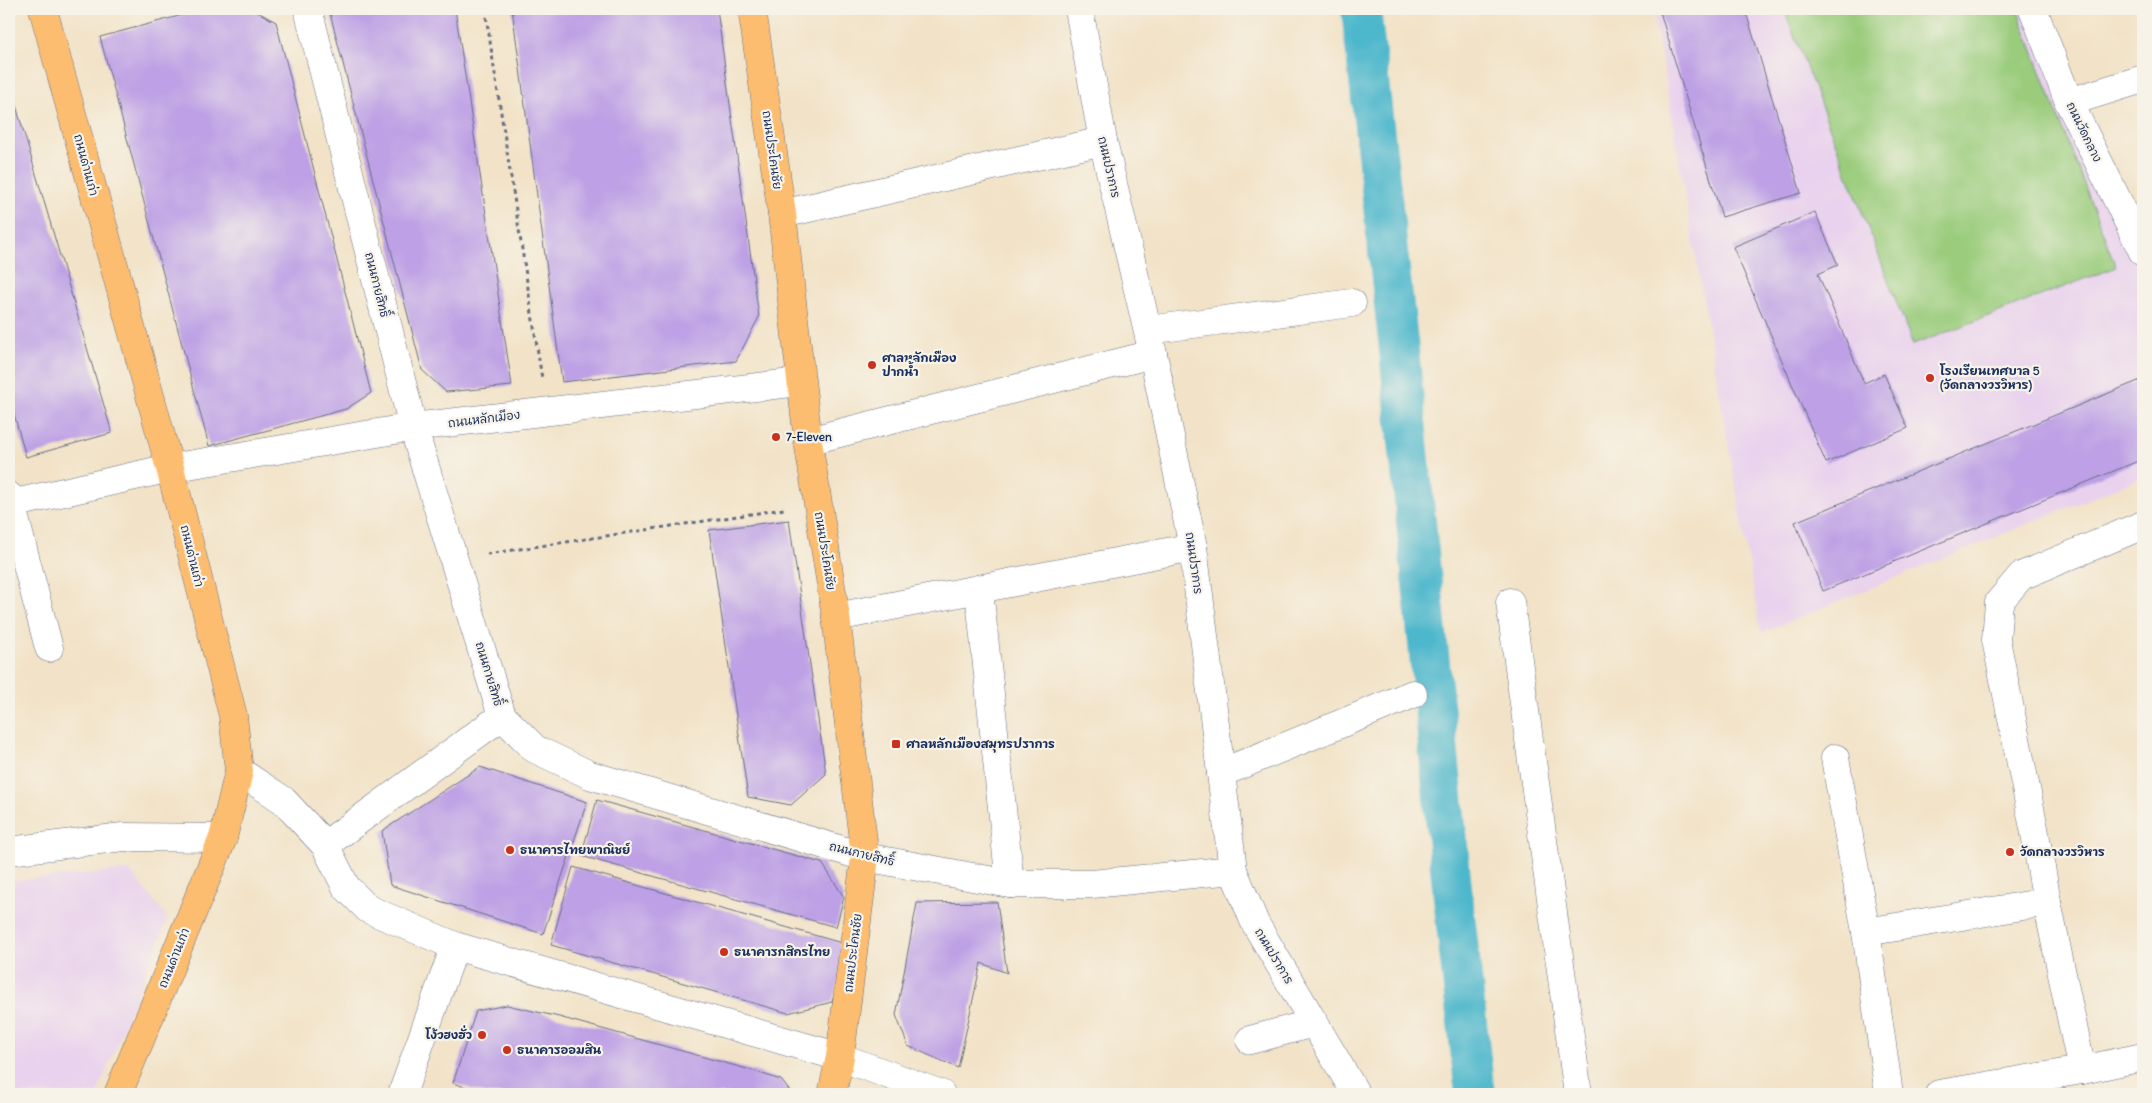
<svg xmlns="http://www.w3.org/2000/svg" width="2152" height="1103" viewBox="0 0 2152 1103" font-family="Delius,'Playpen Sans Thai',sans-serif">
<rect width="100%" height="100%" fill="#f7f3e8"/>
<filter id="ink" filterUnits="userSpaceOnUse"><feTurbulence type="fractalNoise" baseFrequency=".02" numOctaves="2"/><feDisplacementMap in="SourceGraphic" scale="10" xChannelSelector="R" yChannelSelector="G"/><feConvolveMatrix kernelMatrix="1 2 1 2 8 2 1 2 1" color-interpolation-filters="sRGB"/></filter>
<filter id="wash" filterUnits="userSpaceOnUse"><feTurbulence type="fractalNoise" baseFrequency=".0096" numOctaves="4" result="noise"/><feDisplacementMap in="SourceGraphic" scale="20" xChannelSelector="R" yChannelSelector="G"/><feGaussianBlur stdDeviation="1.12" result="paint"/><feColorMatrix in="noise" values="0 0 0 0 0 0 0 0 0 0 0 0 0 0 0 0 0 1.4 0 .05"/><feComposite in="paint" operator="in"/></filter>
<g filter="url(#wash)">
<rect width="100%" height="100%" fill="#f2e3c8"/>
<!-- built -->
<g fill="#e9d2ed">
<path d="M1653,9h370l38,98 82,172v198l-382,156z"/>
<path d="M129,870l39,48 -71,176h-88v-213z"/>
</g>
<!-- green -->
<path fill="#9acc7c" stroke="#5a7e6d" d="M1784,9h233l99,258 -203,78z"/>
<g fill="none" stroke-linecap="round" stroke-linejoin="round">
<!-- canal -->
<path stroke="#4eb7cc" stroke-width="40" d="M1361,9l38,341 54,547 22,197"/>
</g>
<g id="blocks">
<!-- building -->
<g fill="#bda0e5">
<path d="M205,9h47l24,13 95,371 -25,16 -137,37 -109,-409z"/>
<path d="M329,9h126l57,377 -66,6 -24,-22z"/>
<path d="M512,9h205l42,308 -23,44 -174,21z"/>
<path d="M1672,9h73l56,184 -79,24 -62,-205z"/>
<path d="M9,82l103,351 -86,24 -17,-61z"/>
<path d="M1815,212l23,53 -20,9 46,109 20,-9 24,54 -82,35 -93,-216z"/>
<path d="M2143,379v80l-320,132 -28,-69z"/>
<path d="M789,520l37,254 -35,31 -43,-8 -39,-267z"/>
<path d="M480,767l107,35 -44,132 -153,-49 -8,-54z"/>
<path d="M597,800l225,63 22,34 -8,30 -255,-71z"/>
<path d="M573,867l276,78 -17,57 -44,11 -237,-68z"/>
<path d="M997,902l10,71 -26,-10 -23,105 -50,-22 -12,-31 21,-112z"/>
<path d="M507,1005l52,12 188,52 34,11 11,14h-305l-34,-11 23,-72z"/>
</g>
</g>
</g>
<g filter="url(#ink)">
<use href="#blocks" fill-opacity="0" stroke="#666e83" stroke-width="1"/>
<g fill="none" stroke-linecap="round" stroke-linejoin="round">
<!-- minor casing -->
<g stroke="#666e83" stroke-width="29">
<g id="minor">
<path d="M308,9l105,418 89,289 33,33 55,26 275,82 145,27h82l141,-14"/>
<path d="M1079,9l24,132 50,213 40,193 40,323 22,53 101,171"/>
<path d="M2033,9l36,93 74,150"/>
<path d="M2069,102l74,-23"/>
<path d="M782,214l321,-73"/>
<path d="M1148,330l204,-27"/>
<path d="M808,441l345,-87"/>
<path d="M9,496l40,152"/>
<path d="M11,504l159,-36 243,-41 387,-45"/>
<path d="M979,589l31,295"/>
<path d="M1510,602l68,492"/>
<path d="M836,617l357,-70"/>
<path d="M1835,758l31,174 23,162"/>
<path d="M239,771l44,29 42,45 21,42 22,22 87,37 385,111 101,37"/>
<path d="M1221,773l192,-79"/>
<path d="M325,845l177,-129"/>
<path d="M9,851l114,-14 100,1"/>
<path d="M1866,932l181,-30"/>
<path d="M1250,1040l64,-17"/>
<path d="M2082,1070l-35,-168 -13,-74 -38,-188 3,-38 22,-26 122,-51"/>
<path d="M402,1094l53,-148"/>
<path d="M1939,1094l143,-24 61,-13"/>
</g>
</g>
<!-- major casing -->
<g stroke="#666e83" stroke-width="29">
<g id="major">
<path d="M43,9l127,459 63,248 6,55 -16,67 -105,256"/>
<path d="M752,9l30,205 26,227 28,176 29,240 -25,200 -8,37"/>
</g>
</g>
<!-- path -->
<g stroke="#666e83" stroke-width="3" stroke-dasharray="4 4" stroke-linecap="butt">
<path d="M485,9l57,370"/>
<path d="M487,554l297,-45"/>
</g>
<!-- minor -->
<use href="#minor" stroke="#fff" stroke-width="28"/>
<!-- major -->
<use href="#major" stroke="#fcbd6f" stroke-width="28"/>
</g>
</g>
<!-- markers -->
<g fill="#c8321e" stroke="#f7f3e8" stroke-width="2">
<circle cx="872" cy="365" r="5"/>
<circle cx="1930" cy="378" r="5"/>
<circle cx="776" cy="437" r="5"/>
<rect x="891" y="739" width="10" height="10" rx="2.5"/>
<circle cx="510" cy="850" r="5"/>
<circle cx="2010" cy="852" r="5"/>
<circle cx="724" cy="952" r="5"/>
<circle cx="482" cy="1035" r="5"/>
<circle cx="507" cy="1050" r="5"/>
</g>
<g text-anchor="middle" stroke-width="4.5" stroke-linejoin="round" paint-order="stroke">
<!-- street labels -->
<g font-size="12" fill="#1b2f5e" stroke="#f7f3e8">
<text transform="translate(2084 132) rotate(64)" y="4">ถนนวัดกลาง</text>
<text transform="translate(772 150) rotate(82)" y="4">ถนนประโคนชัย</text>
<text transform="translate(86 165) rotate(75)" y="4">ถนนด่านเก่า</text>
<text transform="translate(1109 167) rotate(77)" y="4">ถนนปราการ</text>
<text transform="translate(377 285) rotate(76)" y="4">ถนนกายสิทธิ์</text>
<text transform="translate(484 419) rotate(-7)" y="4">ถนนหลักเมือง</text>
<text transform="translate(825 551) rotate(81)" y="4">ถนนประโคนชัย</text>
<text transform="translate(192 556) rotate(76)" y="4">ถนนด่านเก่า</text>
<text transform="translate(1194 563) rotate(82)" y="4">ถนนปราการ</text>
<text transform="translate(489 674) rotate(73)" y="4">ถนนกายสิทธิ์</text>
<text transform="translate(862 854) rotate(14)" y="4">ถนนกายสิทธิ์</text>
<text transform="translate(853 953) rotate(-83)" y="4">ถนนประโคนชัย</text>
<text transform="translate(1274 956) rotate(59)" y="4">ถนนปราการ</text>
<text transform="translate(174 958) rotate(-68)" y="4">ถนนด่านเก่า</text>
</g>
<!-- poi labels -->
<g font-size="12" font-weight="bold" fill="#1b2f5e" stroke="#f7f3e8" text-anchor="start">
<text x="882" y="362">ศาลหลักเมือง<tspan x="882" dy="14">ปากน้ำ</tspan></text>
<text x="1940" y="375">โรงเรียนเทศบาล 5<tspan x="1940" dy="14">(วัดกลางวรวิหาร)</tspan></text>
<text x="786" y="441">7-Eleven</text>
<text x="906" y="748">ศาลหลักเมืองสมุทรปราการ</text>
<text x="520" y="854">ธนาคารไทยพาณิชย์</text>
<text x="2020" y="856">วัดกลางวรวิหาร</text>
<text x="734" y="956">ธนาคารกสิกรไทย</text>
<text x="472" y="1039" text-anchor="end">โง้วฮงฮั่ว</text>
<text x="517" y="1054">ธนาคารออมสิน</text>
</g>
</g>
<!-- margin -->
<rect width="2152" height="1103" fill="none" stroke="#f7f3e8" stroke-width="30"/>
</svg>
